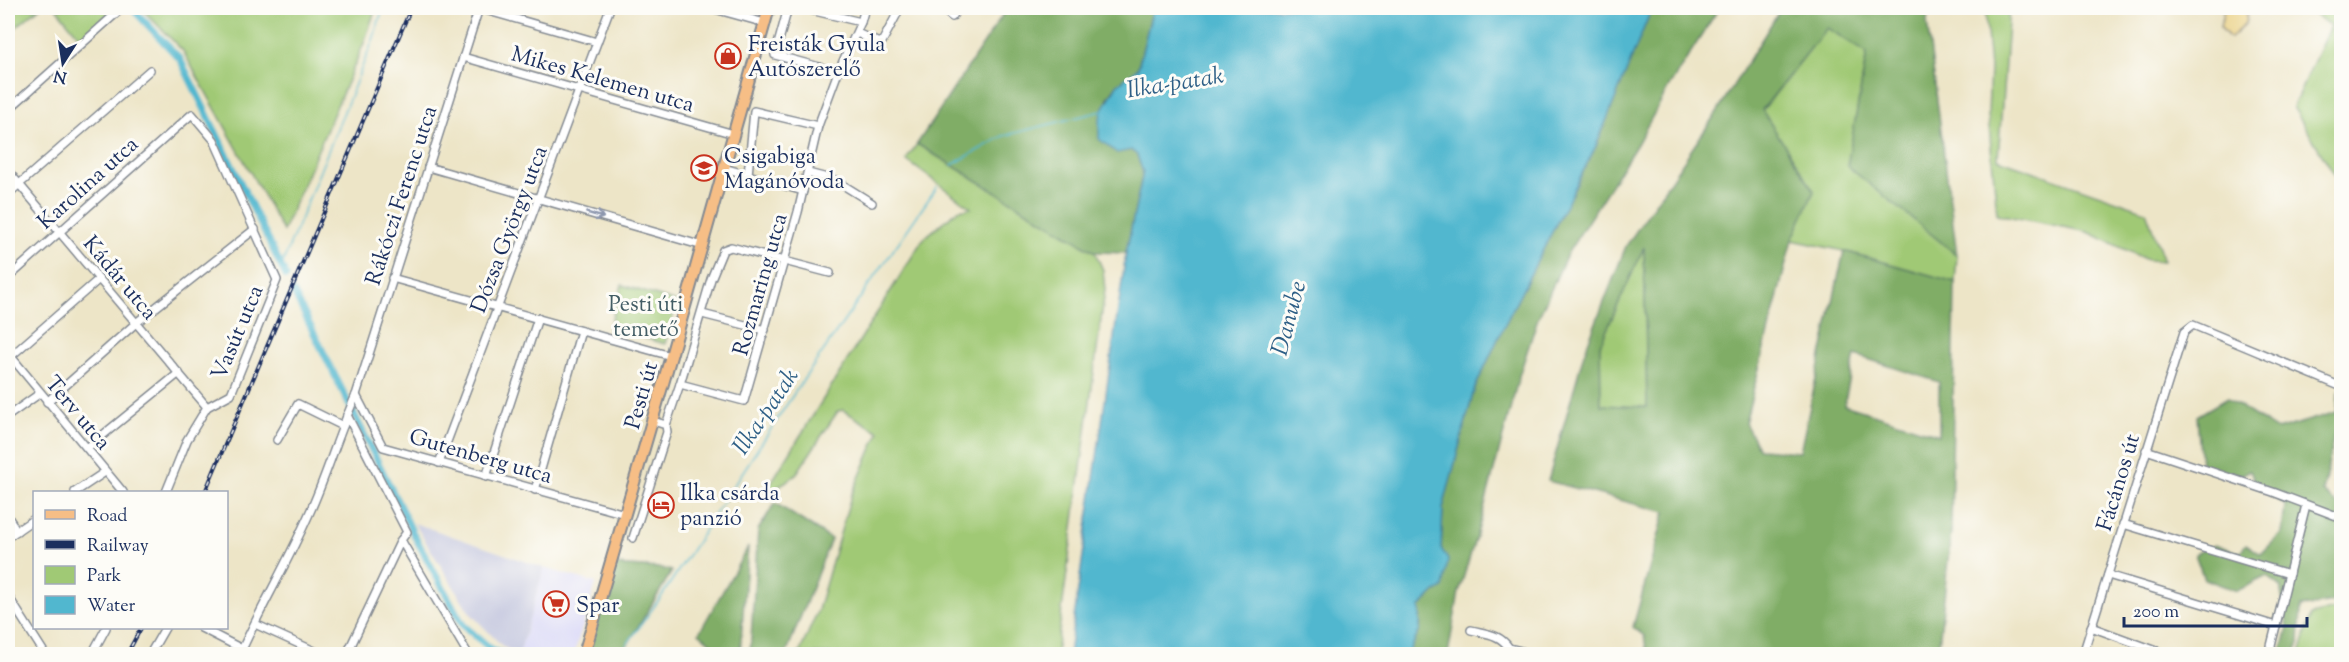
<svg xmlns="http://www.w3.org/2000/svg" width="2349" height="662" viewBox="0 0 2349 662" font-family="'Sorts Mill Goudy',serif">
<rect width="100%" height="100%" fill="#fdfcf7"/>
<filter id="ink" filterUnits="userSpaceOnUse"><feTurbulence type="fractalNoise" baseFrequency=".0167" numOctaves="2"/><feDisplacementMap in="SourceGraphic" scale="12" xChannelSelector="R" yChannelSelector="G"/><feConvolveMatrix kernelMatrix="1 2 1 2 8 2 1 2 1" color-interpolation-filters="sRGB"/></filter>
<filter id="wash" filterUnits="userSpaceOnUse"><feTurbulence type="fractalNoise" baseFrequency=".008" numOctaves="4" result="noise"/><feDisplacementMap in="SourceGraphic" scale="24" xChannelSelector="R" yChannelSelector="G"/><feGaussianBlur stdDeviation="1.35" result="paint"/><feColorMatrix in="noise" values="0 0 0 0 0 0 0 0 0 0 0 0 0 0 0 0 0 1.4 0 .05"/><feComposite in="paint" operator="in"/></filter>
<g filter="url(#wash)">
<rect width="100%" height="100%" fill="#ede5c7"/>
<!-- built -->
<path fill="#d8d7f8" d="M544,568l52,15 -22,71h-55z"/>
<!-- industrial -->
<path fill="#bfc2dd" d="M414,523l130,45 -25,86 -16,-7 -33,-34z"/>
<!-- green -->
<g fill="#a0c975" stroke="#5e7c6a" stroke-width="1.5">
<path d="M8,8h31l-31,26z"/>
<path d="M56,8h62l-36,32z"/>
<path d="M141,8h235l-12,35 -81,188 -100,-180z"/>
<path d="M1985,8h24l-11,151 148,52 18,50 -17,-1 -59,-28 -91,-18 -9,-99 2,-47z"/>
<path d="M2307,8h34v177l-48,-78 37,-81z"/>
<path d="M1827,27l40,25 -19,114 109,89 -2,27 -111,-31 -52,-11 22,-49 -52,-80z"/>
<path d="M917,144l178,108 8,18 2,20 -49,364h-257l19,-44 33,-114 28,-64 -36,-22 -5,1 -43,65 -15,9 -9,10 -7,-1 159,-255 35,-29 13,-2 -65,-48z"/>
<path d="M1644,246l3,162 -46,-3 -1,-60z"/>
<path d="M622,285l55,17 -12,42 -56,-16z"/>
<path d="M2341,596l1,50 -3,8h-39l11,-39 28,-7z"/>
</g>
<!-- forest -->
<g fill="#80ad66" stroke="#4e6e62" stroke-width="1.5" fill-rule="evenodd">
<path d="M1007,8h146l-15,60 -21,17 -10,14 10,53 14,-2 6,5 6,17 -17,81 -31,-1 -178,-108z"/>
<path d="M1652,8h67l-49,77 -33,59 -70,110 -30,67 -18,55 -40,151 -20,65 -11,62h-40l12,-24v-23l15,-15 6,-44 2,-40 31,-118 30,-64 92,-180z"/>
<path d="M1781,8h148l-2,14 30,233 -110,-89 20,-113 -40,-25 -65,82 52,81 -22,49 -47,183 14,26 41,3 44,-201 111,31 -4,250 -13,122h-291l-3,-18 -11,-9 32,-115 -117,-31 36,-128 42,-107 91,-134zM1644,247l3,160 -46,-2 -1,-60zM1855,355l84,27v53l-95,-30z"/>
<path d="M2338,392l3,1v49l-7,-7 -11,57 18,15v49l-8,46 -32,5 -2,37 -5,10h-13l7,-26 -8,-42 -13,-10 -30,15 -33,-12 -9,-25 20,-10 24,9 7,-9 15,10 21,-21 3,-28 -29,-20 -6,-14 -15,6 -34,-11 -4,-50 30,-18 50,32 60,-18z"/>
<path d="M775,503l56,36 -45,115h-36l8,-124z"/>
<path d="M748,547l-8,107h-16l-25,-21z"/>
<path d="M614,565l45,3 13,3 -50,83h-34z"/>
</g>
<!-- sand -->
<path fill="#eeda9e" stroke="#84847e" stroke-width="1.5" d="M2224,8h18l5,5 -2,11 -15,14 -10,-11z"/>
<!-- water -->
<path fill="#51b7cf" stroke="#367396" stroke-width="1.5" d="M1153,8h499l-56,138 -92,180 -30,64 -31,118 -2,40 7,12 -5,28 -8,4 -15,15v23l-12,24h-339l57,-401 17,-81 -6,-17 -6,-5 -14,3 -18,-14v-17l3,-11 15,-26 21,-17z"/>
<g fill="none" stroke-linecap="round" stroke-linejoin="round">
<!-- stream -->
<g stroke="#51b7cf" stroke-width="1.5">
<path d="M952,165l51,-29 99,-25"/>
<path d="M281,267l92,-227 10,-32"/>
<path d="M620,654l41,-57 136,-208 140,-202"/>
</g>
<!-- canal -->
<g stroke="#51b7cf" stroke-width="7">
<path d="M132,8l48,51 106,217"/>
<path d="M294,293l120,242 49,90 28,24 10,5"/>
</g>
</g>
</g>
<g filter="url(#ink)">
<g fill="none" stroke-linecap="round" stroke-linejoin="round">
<!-- street casing -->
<g stroke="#848a92" stroke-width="10">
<g id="street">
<path d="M478,8l119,34"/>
<path d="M711,8l54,15"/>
<path d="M788,8l-13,47 63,17"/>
<path d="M802,8l59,14"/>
<path d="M941,8l11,9 6,-9"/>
<path d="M857,33l20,9h5l15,-28"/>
<path d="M463,57l271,77"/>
<path d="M8,110l114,-102"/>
<path d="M428,167l275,79"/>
<path d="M724,168l79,23"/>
<path d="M8,171l199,236"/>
<path d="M808,173l27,7 37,23"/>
<path d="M748,175l6,-64 64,15"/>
<path d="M8,194l142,-124"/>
<path d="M8,278l184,-164 22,26 63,140 -46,114 -24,13 -20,33 -21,52"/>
<path d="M392,278l279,78"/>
<path d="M702,314l63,16"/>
<path d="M8,353l115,139"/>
<path d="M10,357l89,-78"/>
<path d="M680,384l64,17 54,-189 20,-86 20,-54 23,-50 4,-14"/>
<path d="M356,395l27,52 242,67"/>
<path d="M47,402l89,-79 119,-94"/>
<path d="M8,416l31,-22"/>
<path d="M666,425l14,-41 31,-105 12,-29 8,-3 99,26"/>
<path d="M277,440l21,-36 45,22"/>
<path d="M87,448l92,-75"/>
<path d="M2146,450l127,42 69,26"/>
<path d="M439,463l171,-455"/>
<path d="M486,477l52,-159"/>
<path d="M535,490l46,-159"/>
<path d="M75,492l30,-20"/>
<path d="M8,517l9,14"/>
<path d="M2123,524l166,50"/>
<path d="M8,537l26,-18"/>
<path d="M633,538l34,-106 -1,-7 -13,-4"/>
<path d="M401,540l67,114"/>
<path d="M2108,575l168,51"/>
<path d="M8,596l37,58"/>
<path d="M255,624l66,30"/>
<path d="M2091,627l74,27"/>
<path d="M201,628l41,21"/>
<path d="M1471,630c16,4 29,4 38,18l24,6"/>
<path d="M92,654l14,-26"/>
<path d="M150,654l15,-26"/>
<path d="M240,654c21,-47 48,-92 69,-140 18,-39 29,-80 47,-119l123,-387"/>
<path d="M347,654l54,-114 6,-8 -60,-117"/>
<path d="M2083,654l101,-322 9,-7 149,62"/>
<path d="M2269,654l37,-149"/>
</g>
</g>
<!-- primary casing -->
<g stroke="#848a92" stroke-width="14">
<path id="primary" d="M584,654l87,-298 98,-348"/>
</g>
<!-- street -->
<use href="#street" stroke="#fff" stroke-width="7"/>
<!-- primary -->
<use href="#primary" stroke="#f6be86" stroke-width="10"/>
<!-- rail casing -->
<g stroke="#1b2f5e" stroke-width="4">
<g id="rail">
<path d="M205,492l206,-484"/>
<path d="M127,654l14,-26"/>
</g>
</g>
<!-- rail -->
<use href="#rail" stroke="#fdfcf7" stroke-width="1.5" stroke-dasharray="4.5" stroke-linecap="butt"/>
</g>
<!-- one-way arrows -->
<defs><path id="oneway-shaft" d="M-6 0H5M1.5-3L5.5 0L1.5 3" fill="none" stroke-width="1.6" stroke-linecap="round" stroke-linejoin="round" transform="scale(1.5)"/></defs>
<use stroke="#8d97ae" href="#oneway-shaft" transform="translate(595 215) rotate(16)"/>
</g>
<!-- icons -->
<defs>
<g id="shop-ring" transform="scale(1.35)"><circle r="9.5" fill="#fdfcf7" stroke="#c8321e" stroke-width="1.5"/><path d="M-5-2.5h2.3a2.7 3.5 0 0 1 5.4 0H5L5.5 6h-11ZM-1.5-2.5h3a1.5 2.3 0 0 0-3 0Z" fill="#c8321e"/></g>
<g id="school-ring" transform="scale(1.35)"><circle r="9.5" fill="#fdfcf7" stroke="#c8321e" stroke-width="1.5"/><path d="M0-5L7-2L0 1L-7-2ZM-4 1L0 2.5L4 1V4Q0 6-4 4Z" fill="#c8321e"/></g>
<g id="hotel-ring" transform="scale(1.35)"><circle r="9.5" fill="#fdfcf7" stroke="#c8321e" stroke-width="1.5"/><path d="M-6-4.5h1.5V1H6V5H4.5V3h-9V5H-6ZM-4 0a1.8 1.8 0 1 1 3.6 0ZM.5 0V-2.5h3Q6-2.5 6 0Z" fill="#c8321e"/></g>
<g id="supermarket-ring" transform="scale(1.35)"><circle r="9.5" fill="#fdfcf7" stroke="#c8321e" stroke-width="1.5"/><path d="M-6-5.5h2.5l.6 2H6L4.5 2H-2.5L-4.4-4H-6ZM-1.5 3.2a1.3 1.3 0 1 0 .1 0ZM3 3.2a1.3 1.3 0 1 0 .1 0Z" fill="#c8321e"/></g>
</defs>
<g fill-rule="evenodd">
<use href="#shop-ring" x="728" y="56"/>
<use href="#school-ring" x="704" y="168"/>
<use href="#hotel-ring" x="661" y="505"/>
<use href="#supermarket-ring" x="556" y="604"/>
</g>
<g text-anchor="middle" stroke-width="6" stroke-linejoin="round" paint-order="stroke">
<!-- poi labels -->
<g font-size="22" fill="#1b2f5e" stroke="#fdfcf7" text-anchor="start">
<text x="748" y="51">Freisták Gyula<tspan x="748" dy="25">Autószerelő</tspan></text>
<text x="724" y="163">Csigabiga<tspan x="724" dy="25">Magánóvoda</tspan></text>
<text x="680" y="500">Ilka csárda<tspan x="680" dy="25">panzió</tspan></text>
<text x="576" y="612">Spar</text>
</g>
<!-- street labels -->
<g font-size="22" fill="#1b2f5e" stroke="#fdfcf7">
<text transform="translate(603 78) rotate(16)" y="8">Mikes Kelemen utca</text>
<text transform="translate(87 182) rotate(-42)" y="8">Karolina utca</text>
<text transform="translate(400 195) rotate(-72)" y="8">Rákóczi Ferenc utca</text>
<text transform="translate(508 229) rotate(-69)" y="8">Dózsa György utca</text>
<text transform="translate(121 277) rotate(50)" y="8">Kádár utca</text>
<text transform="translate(759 284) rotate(-74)" y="8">Rozmaring utca</text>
<text transform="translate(236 332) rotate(-67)" y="8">Vasút utca</text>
<text transform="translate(640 395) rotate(-74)" y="8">Pesti út</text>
<text transform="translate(79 412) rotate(50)" y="8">Terv utca</text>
<text transform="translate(481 455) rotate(16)" y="8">Gutenberg utca</text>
<text transform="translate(2117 482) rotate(-73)" y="8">Fácános út</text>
</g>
<!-- park labels -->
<g font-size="22" fill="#435d65" stroke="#fdfcf7">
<text x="646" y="311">Pesti úti<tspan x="646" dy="25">temető</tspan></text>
</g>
<!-- water labels -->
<g font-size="24" font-style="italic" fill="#2e5f86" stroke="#fdfcf7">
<text transform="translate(1175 82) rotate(-9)" y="8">Ilka-patak</text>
<text transform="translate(1288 318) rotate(-75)" y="8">Danube</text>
<text transform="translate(765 411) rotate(-56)" y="8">Ilka-patak</text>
</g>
</g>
<!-- margin -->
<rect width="2349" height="662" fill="none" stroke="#fdfcf7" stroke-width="30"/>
<!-- legend -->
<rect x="33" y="491" width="195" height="138" fill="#fdfcf7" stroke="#a3aaba" stroke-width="1.5"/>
<rect x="45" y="510" width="30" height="9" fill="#f6be86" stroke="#a3aaba" stroke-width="1.5"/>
<text x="87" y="521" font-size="18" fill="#1b2f5e">Road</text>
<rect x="45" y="540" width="30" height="9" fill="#1b2f5e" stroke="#a3aaba" stroke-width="1.5"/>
<text x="87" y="551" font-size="18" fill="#1b2f5e">Railway</text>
<rect x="45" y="566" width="30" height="18" fill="#a0c975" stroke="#a3aaba" stroke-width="1.5"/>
<text x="87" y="581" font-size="18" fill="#1b2f5e">Park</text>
<rect x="45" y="596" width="30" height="18" fill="#51b7cf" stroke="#a3aaba" stroke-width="1.5"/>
<text x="87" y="611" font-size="18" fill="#1b2f5e">Water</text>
<!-- north arrow -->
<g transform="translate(63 63) rotate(192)" stroke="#fdfcf7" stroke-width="4.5" paint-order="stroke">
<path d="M0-4.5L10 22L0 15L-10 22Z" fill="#1b2f5e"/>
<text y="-9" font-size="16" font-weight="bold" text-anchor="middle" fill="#1b2f5e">N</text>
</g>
<!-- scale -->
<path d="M2124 617v9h183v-9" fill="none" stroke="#1b2f5e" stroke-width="3"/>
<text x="2133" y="617" font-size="18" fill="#1b2f5e" stroke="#fdfcf7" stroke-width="4.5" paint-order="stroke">200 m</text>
</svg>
